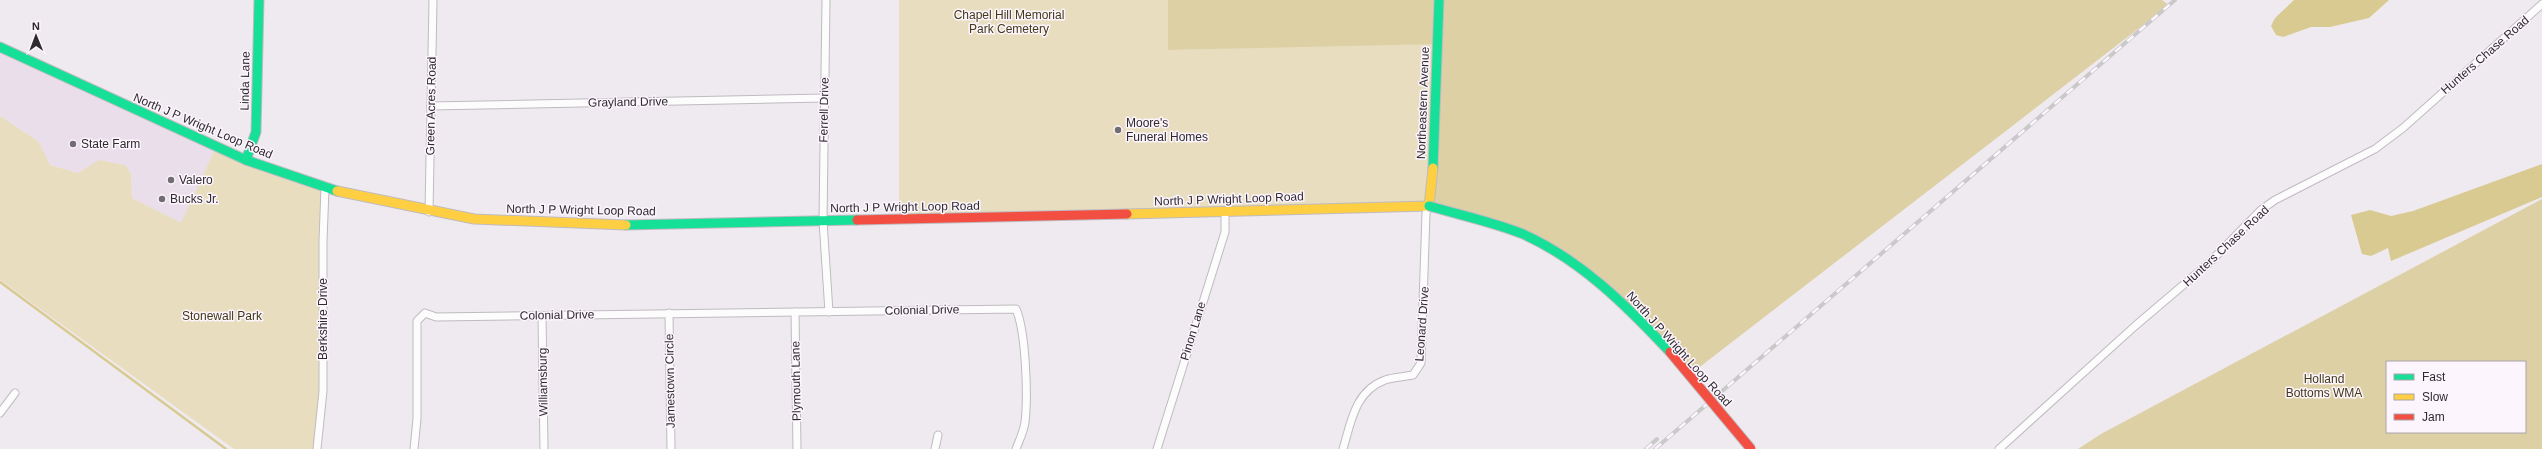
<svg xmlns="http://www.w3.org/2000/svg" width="2542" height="449" viewBox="0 0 2542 449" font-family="Helvetica,sans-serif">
<rect width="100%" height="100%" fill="#efeaef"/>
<!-- built -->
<path fill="#e9dee9" d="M0,47l216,100 -35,77 -49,-26 -1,-24 -32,-13 -21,12 -28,-8 -11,-23 -39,-26z"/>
<!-- green -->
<g fill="#e8debf">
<path d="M899,0h269v50l270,-7 -9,163 -530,13z"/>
<path d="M0,116l39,26 11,23 28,8 21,-13 26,5 6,9 1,24 49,25 35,-76 109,41 -2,203 -6,58h-83l-234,-169z"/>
</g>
<!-- forest -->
<g fill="#ddd0a5" fill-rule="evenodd">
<path d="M1168,0h994l7,5 -481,371 -53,-61 -92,-70 -114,-39 7,-162 -268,6z"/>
<path d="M2542,199v250h-464l23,-15zM2387,362h138v70h-138z"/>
</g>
<!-- water -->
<g fill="#d9ca92">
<path d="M2294,0h95l-20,18 -39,9h-19l-28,10 -7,-2 -5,-9 4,-8z"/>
<path d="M2542,164v33l-151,64 -3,-13 -17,8 -9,-2 -11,-39 19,-5 21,6 22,-5z"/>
</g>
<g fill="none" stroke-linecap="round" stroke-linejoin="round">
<!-- stream -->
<path stroke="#d9ca92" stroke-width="2.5" d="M0,282l226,167"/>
<!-- street casing -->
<g stroke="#bfbbc0" stroke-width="9">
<g id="street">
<path d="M826,0l-3,221 6,91"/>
<path d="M431,106l393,-8"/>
<path d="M429,212l4,-212"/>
<path d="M795,312l2,137"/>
<path d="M669,313l2,136"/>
<path d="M542,316l2,133"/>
<path d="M0,413l15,-20"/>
<path d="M317,449l6,-58v-150l2,-53"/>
<path d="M414,449l3,-30v-98l8,-8 11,4 580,-8c10,23 12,87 9,113 -1,9 -6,19 -9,27"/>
<path d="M935,449l3,-14"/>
<path d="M1157,449l68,-217v-20"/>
<path d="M1343,449c8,-27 12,-58 42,-69 9,-3 18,-3 28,-5l8,-12 5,-150 3,-7"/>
<path d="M1999,449l136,-123 73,-62 53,-54 14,-10 100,-51 28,-21 139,-124"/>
</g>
</g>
<!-- fast casing -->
<g stroke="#bfbbc0" stroke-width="11">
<g id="fast">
<path d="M0,47l246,113 91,31"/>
<path d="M246,160l10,-28 3,-132"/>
<path d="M1433,168l6,-168"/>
<path d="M626,225l231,-5"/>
</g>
</g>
<!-- slow casing -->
<g stroke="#bfbbc0" stroke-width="11">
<g id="slow">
<path d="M337,191l137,28 152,6"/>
<path d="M1127,214l302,-8 4,-38"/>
</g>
</g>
<!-- jam casing -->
<g stroke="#bfbbc0" stroke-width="11">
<path id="jam" d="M857,220l270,-6"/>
</g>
<!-- street -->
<use href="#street" stroke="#fdfcfd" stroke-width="7"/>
<!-- fast -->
<use href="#fast" stroke="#16e098" stroke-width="9"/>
<!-- slow -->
<use href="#slow" stroke="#ffcf43" stroke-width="9"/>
<!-- jam -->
<use href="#jam" stroke="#f24e42" stroke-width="9"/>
<!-- rail casing -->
<g stroke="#cac9ca" stroke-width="4">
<g id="rail">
<path d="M1646,449l11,-10"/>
<path d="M1655,449l520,-449"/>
</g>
</g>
<!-- rail -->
<use href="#rail" stroke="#fdf5fe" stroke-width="2.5" stroke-dasharray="8" stroke-linecap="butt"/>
<!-- fast-bridge casing -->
<g stroke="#bfbbc0" stroke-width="11" stroke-linecap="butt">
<path id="fast-bridge" d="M1429,206c31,9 64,16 94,28 58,26 104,72 147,118"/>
</g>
<!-- jam-bridge casing -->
<g stroke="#bfbbc0" stroke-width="11" stroke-linecap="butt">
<path id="jam-bridge" d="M1670,352l81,97"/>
</g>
<!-- fast-bridge -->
<use href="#fast-bridge" stroke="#16e098" stroke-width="9"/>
<!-- jam-bridge -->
<use href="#jam-bridge" stroke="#f24e42" stroke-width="9"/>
</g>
<!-- markers -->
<g fill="#726d72" stroke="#fdf5fe" stroke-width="1.5">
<circle cx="1118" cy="130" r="4"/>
<circle cx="73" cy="144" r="4"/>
<circle cx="171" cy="180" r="4"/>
<circle cx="162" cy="199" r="4"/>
</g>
<g text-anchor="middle" stroke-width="3" stroke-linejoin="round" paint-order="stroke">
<!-- park labels -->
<g font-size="12" fill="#423916" stroke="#fdf5fe">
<text x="1009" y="19">Chapel Hill Memorial<tspan x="1009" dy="14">Park Cemetery</tspan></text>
<text x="222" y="320">Stonewall Park</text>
<text x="2324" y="383">Holland<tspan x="2324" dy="14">Bottoms WMA</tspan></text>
</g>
<!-- street labels -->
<g font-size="12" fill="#2e2a2e" stroke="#fdf5fe">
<text transform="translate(2485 55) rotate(-41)" y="4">Hunters Chase Road</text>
<text transform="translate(245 81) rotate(-89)" y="4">Linda Lane</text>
<text transform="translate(628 102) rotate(-1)" y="4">Grayland Drive</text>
<text transform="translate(1423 103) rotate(-88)" y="4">Northeastern Avenue</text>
<text transform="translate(431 106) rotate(-89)" y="4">Green Acres Road</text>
<text transform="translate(824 110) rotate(-89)" y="4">Ferrell Drive</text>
<text transform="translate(203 126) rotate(23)" y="4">North J P Wright Loop Road</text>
<text transform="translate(1229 199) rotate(-2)" y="4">North J P Wright Loop Road</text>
<text transform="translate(905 207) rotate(-1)" y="4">North J P Wright Loop Road</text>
<text transform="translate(581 210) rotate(1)" y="4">North J P Wright Loop Road</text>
<text transform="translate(2226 246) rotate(-43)" y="4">Hunters Chase Road</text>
<text transform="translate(922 310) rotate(-1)" y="4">Colonial Drive</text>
<text transform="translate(557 315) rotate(-1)" y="4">Colonial Drive</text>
<text transform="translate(323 319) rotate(-90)" y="4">Berkshire Drive</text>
<text transform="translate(1422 324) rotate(-86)" y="4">Leonard Drive</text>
<text transform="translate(1193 331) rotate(-73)" y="4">Pinon Lane</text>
<text transform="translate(1679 349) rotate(48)" y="4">North J P Wright Loop Road</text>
<text transform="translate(670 381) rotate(-91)" y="4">Jamestown Circle</text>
<text transform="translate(796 381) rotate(-91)" y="4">Plymouth Lane</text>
<text transform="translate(543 382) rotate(-91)" y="4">Williamsburg</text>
</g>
<!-- poi labels -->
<g font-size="12" fill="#2e2a2e" stroke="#fdf5fe" text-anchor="start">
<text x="1126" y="127">Moore's<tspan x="1126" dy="14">Funeral Homes</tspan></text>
<text x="81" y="148">State Farm</text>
<text x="179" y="184">Valero</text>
<text x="170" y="203">Bucks Jr.</text>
</g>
</g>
<!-- legend -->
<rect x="2386" y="361" width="140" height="72" fill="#fdf5fe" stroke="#aaa4ab"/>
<rect x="2394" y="374" width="20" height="6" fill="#16e098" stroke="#aaa4ab"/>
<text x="2422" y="381" font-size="12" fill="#2e2a2e">Fast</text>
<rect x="2394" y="394" width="20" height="6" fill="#ffcf43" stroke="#aaa4ab"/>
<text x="2422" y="401" font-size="12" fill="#2e2a2e">Slow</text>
<rect x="2394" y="414" width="20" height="6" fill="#f24e42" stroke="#aaa4ab"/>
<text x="2422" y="421" font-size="12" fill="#2e2a2e">Jam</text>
<!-- north arrow -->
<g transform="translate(36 36) rotate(359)" stroke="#fdf5fe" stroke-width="3" paint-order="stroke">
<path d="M0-3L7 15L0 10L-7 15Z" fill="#2e2a2e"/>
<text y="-6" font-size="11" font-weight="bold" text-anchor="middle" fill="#2e2a2e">N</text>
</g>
</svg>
